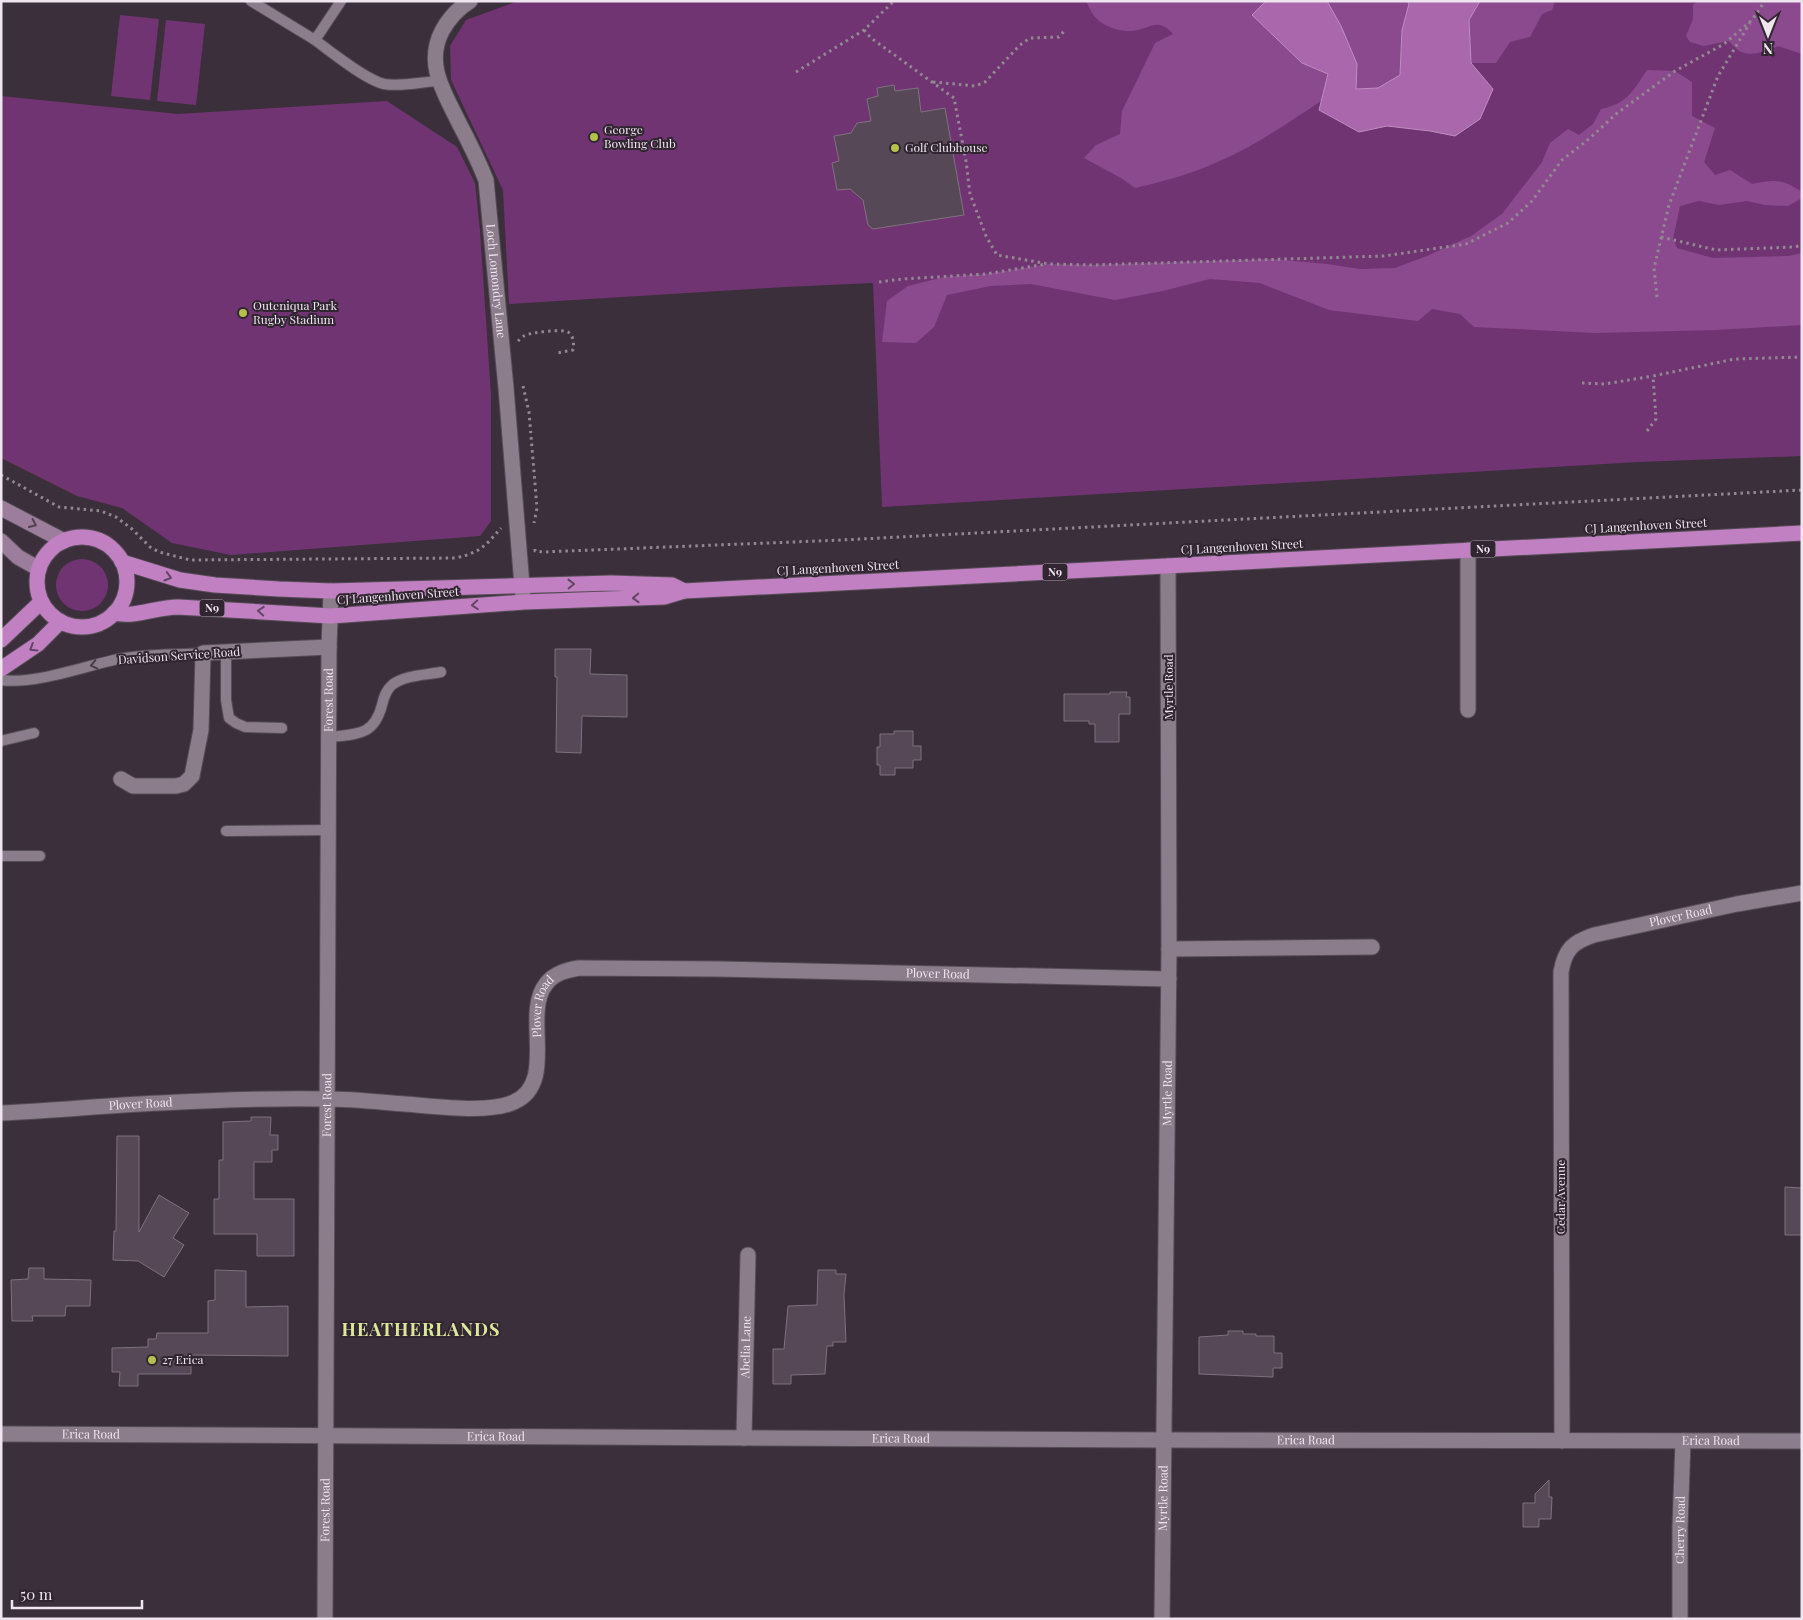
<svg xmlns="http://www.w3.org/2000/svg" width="1803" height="1620" viewBox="0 0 1803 1620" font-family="'Playfair Display',serif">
<rect width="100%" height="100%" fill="#3b2f3b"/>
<!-- green -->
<g fill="#713473">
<path d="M518,1h1284v455l-164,6 -756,45 -9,-224 -88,4 -276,17 -6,-114 -52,-110 -1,-34 16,-26z"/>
<path d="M120,15l39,4 -9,81 -39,-4z"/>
<path d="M166,20l39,4 -9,81 -39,-4z"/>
<path d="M1,96l177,18 209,-13 70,46 18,36 5,48 11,164v126l-11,15 -249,19 -59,-12 -50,-35 -45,-12 -76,-38z"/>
<circle cx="82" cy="585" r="26"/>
</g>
<!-- forest -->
<g fill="#8c4a8e">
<path d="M1086,1h180l-14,14 50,48 26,11 -7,27c-36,24 -72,49 -113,65 -23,10 -48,16 -73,22l-14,-10 -37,-20 12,-13 24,-11 2,-23 33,-68 18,-9c-16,-19 -25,-3 -43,-3 -12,0 -25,-4 -34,-13 -4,-4 -7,-11 -10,-17z"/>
<path d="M1327,1h80l2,3 -7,26 -2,45 -22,13 -23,1 -14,-63z"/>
<path d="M1480,1h75l-3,9 -10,4 -12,23 -20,5 -14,21h-25l-2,-43z"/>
<path d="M1697,1h105v53l-24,-8c-10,5 -30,12 -40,4 -4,-3 -7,-7 -10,-9l-24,5 -14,-4 -4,-6 7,-17v-14z"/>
<path d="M1647,70l28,1 17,11v34l23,12 -11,34 11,13 15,-5 22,14c23,-4 29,-6 50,8v6l-14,8 -23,-1 -18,-4 -28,4 -20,-4 -19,5 -7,33 4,9 36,10 76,-2 13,-3v72l-87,5 -119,3 -122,-6 -14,-13 -28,-5 -14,12 -89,-11 -69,-27 -50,-4 -47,12 -48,9 -84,-16 -40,2 -44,9 -13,32 -18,16 -34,-1 5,-41 21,-15 36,-9 42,-3 63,-10 43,1 180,-6 55,5 33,5 35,-1 32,-12 44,-20 31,-22 40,-52 8,-19 18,-14 11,6 14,-11 8,-15c26,-5 32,-18 46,-39z"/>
</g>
<!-- water -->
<path fill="#ab67ac" stroke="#bf8dc0" d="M1266,1h61l14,25 16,38 -1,25 22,-1 22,-13 2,-45 7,-26 -2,-3h73l-11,19 2,43 22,26 -13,30 -25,17 -25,-5 -43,-5 -28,6 -40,-22 9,-36 -26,-11 -50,-48z"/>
<!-- building -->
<g fill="#564856" stroke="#7f717f">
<path d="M894,85l1,6 23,-3 3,24 24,-4 19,107 -91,14 -5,-4 -5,-25 -13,-11 -13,1 -5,-27 7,-2 -5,-25 17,-3 6,-10 14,-2 -4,-22 11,-3 -1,-8z"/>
<path d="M555,649h36l-1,25 37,1v42l-45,-1 -1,37 -25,-1 1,-75h-2z"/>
<path d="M1110,692h17l-1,5h4v17h-11v28h-24v-18h-6v-3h-25v-27h46z"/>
<path d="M894,731h19v15h8v14h-8v8h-18v7h-15v-10h-3v-18h3v-13h14z"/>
<path d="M251,1117h20l-1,18h8v15h-6v12h-18v37h40v57h-37v-22h-43v-35h5v-39h4v-38l28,-1z"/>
<path d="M117,1136h22v96l20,-37 30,18 -16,25 11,7 -20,32 -26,-16 -25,-1 1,-29h2z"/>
<path d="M1785,1187l17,1v47h-17z"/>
<path d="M29,1268h15v11l47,1 -1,26h-24l-1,10h-33l1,5h-21l-1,-41 17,-1z"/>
<path d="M215,1270l31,1v36l42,-1v50l-97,-1v19h-53v12h-19l1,-14h-8v-24l36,-1v-8h8l1,-6h51v-32l7,-1z"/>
<path d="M818,1270h18v4h10l-2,21 2,47h-13v4h-6l-2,28 -34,1v9h-18v-35h11l4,-43 29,-1z"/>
<path d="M1228,1331h15v3h13v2h18v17h8v15h-9v9l-74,-3v-37l29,-2z"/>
<path d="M1549,1480v17h3l-1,22h-12v8h-16v-24h12v-9z"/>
</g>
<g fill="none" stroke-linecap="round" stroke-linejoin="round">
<!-- lane casing -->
<g stroke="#574d57" stroke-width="12">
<g id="lane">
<path d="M251,1l64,39 26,-39"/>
<path d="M315,40c16,12 51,40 69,44 17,3 37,-2 54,-3"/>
<path d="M226,652v48l3,18 7,5 9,4 37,1"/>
<path d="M1,680c33,5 84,-14 117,-21 28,-5 57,-4 85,-6"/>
<path d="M329,737c28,-3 45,-1 53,-32 2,-8 4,-15 10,-20 12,-10 34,-10 49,-13"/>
<path d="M1,741l33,-8"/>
<path d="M226,831l103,-1"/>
<path d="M1,856h39"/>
</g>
</g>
<!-- street casing -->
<g stroke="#574d57" stroke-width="17">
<g id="street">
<path id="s1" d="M470,1c-13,8 -21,17 -28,30 -17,33 2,61 16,90 10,19 20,39 28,59l20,208 17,210"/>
<path d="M1468,550v160"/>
<path d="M121,779l12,7h43l8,-2 8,-8 9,-46 2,-77 126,-6"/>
<path d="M1169,949l203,-2"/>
<path id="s2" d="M1,1113c53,-2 106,-8 159,-10 55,-3 111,-5 166,-4 26,0 53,3 79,5 29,2 84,10 109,-2 44,-19 8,-88 32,-118 8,-11 21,-14 33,-16l140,1 450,10"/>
<path id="s3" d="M1,1434l1163,6 638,1"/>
<path id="s4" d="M744,1438l4,-183"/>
<path id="s5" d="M1562,1441l-1,-469c4,-23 12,-30 33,-37l143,-31 65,-11"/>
<path id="s6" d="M325,1619l4,-972 2,-56"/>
<path id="s7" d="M1162,1619l7,-670 -1,-383"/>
<path id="s8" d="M1680,1619v-91l3,-87"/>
</g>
</g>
<!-- secondary casing -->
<g stroke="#574d57" stroke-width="17">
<g id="secondary">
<path d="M1,508l63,33"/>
<path d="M1,541l17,16 21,12"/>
</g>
</g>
<!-- highway casing -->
<g stroke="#574d57" stroke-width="17">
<g id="highway">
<circle cx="82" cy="582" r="45"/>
<path d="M122,562l58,18 35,5 64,4 52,2 280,-8 61,2 12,6"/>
<path d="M114,613c21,5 42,-6 64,-6l153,9 193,-14 140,-5 20,-6 1118,-58"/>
<path d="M1,640l40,-38"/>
<path d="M1,669l37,-25 22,-22"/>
</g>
</g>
<!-- path -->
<g stroke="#928892" stroke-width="3" stroke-dasharray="2.5 4" stroke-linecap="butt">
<path d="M864,30l7,8 83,60 12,63 4,33 16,42 11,19 52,9 43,1 292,-9 82,-12 42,-21 24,-22 30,-41 27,-21 27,-25 59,-43 49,-27 28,-24 13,-19"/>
<path d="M796,72l68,-42 30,-29"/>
<path d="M933,82l42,4 10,-4 35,-37 10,-7 29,-1 6,-7"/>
<path d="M1661,237l55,13 79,-3 7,-2"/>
<path d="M879,282l23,-3 84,-5 60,-10"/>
<path d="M1657,297l-3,-29 15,-63 49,-129 32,-53"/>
<path d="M518,341c1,-1 5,-5 6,-5 7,-4 38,-7 44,-4 6,4 6,12 5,18l-16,3"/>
<path d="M1582,383l23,1 48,-8"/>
<path d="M523,386l6,26 8,96 -3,15"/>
<path d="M1647,431l9,-12 -3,-43 82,-17 67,-2"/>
<path d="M1,475l58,32 42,4 15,6 16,12 18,18 9,5 31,8 266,-2c25,-6 29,-12 45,-30"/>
<path d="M535,549v2l8,1 299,-12 960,-50"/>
</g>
<!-- lane -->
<use href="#lane" stroke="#8c7d8c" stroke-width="10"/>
<!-- street -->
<use href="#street" stroke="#8c7d8c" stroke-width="15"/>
<!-- secondary -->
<use href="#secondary" stroke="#9c7e9c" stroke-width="15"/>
<!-- highway -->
<use href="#highway" stroke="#c180c2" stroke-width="15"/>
</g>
<!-- one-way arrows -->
<defs><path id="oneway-chevron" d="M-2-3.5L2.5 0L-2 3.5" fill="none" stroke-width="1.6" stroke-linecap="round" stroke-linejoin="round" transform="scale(1.25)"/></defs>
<use stroke="#514051" href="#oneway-chevron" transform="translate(33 524) rotate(25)"/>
<g stroke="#634564">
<use href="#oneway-chevron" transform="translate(168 577) rotate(16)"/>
<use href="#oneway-chevron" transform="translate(571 584) rotate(-1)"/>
<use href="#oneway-chevron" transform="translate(636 598) rotate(178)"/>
<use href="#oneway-chevron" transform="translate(475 605) rotate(176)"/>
<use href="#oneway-chevron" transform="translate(261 611) rotate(-176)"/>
<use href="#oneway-chevron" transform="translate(33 648) rotate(148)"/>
</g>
<use stroke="#483b48" href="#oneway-chevron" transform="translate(94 665) rotate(167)"/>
<!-- markers -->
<g fill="#b3c24b" stroke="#312531" stroke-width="2">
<circle cx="594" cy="137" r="5"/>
<circle cx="895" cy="148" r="5"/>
<circle cx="243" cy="313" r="5"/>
<circle cx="152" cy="1360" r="5"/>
</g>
<g text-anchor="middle" stroke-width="4" stroke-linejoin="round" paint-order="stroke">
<!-- shield labels -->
<g fill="#312531" stroke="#b5abb5" stroke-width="1">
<rect x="1470.5" y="540.5" width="25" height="17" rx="4"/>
<rect x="1042.5" y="563.5" width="25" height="17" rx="4"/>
<rect x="199.5" y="599.5" width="25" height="17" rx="4"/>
</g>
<g font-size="11" font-weight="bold" fill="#eee5ee">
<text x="1483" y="553">N9</text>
<text x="1055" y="576">N9</text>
<text x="212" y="612">N9</text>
</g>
<!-- poi labels -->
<g font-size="12" fill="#eee5ee" stroke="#312531" text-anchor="start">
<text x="604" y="134">George<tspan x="604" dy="14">Bowling Club</tspan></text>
<text x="905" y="152">Golf Clubhouse</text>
<text x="253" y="310">Outeniqua Park<tspan x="253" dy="14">Rugby Stadium</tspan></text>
<text x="162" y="1364">27 Erica</text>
</g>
<!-- street labels -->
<g font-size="12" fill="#eee5ee" stroke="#312531">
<text dy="4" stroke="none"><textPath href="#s1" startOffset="304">Loch Lomondry Lane</textPath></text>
<text transform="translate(1646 526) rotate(-3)" y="4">CJ Langenhoven Street</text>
<text transform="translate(1242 547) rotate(-3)" y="4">CJ Langenhoven Street</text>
<text transform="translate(838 568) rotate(-3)" y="4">CJ Langenhoven Street</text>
<text transform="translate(398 596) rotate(-4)" y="4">CJ Langenhoven Street</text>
<text transform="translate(179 656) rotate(-4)" y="4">Davidson Service Road</text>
<text transform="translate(1169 687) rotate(-90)" y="4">Myrtle Road</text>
<text dy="4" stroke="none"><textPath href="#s6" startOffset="919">Forest Road</textPath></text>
<text dy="4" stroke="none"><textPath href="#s5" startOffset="611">Plover Road</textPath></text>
<text dy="4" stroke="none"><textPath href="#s2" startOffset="1040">Plover Road</textPath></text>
<text dy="4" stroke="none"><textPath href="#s2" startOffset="620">Plover Road</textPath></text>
<text dy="4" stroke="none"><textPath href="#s7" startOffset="526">Myrtle Road</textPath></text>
<text dy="4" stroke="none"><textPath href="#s2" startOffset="140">Plover Road</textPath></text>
<text dy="4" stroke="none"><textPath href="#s6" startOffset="514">Forest Road</textPath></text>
<text transform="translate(1561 1197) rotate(-90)" y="4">Cedar Avenue</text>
<text dy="4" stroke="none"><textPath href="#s4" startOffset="91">Abelia Lane</textPath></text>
<text dy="4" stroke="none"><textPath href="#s3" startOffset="90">Erica Road</textPath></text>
<text dy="4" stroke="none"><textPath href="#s3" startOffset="495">Erica Road</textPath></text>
<text dy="4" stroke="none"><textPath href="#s3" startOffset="900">Erica Road</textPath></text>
<text dy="4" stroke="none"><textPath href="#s3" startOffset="1305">Erica Road</textPath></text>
<text dy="4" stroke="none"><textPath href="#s3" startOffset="1710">Erica Road</textPath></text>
<text dy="4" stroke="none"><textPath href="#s7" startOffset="121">Myrtle Road</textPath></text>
<text dy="4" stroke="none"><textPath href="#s6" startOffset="109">Forest Road</textPath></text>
<text dy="4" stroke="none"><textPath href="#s8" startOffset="89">Cherry Road</textPath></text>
</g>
<!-- district labels -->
<g font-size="18" font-weight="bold" letter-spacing="1" fill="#dbe89b" stroke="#312531">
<text x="421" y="1336">HEATHERLANDS</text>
</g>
</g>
<!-- border -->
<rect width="1803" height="1620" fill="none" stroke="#eee5ee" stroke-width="5"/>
<!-- north arrow -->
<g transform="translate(1768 35) rotate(180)" stroke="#312531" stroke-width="4" paint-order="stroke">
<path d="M0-4L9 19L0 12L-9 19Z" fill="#eee5ee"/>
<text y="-8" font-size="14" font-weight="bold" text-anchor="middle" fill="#eee5ee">N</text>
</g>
<!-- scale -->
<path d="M12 1600v8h130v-8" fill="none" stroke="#eee5ee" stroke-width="2.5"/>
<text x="20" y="1600" font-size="15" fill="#eee5ee" stroke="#312531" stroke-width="4" paint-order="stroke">50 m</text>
</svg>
